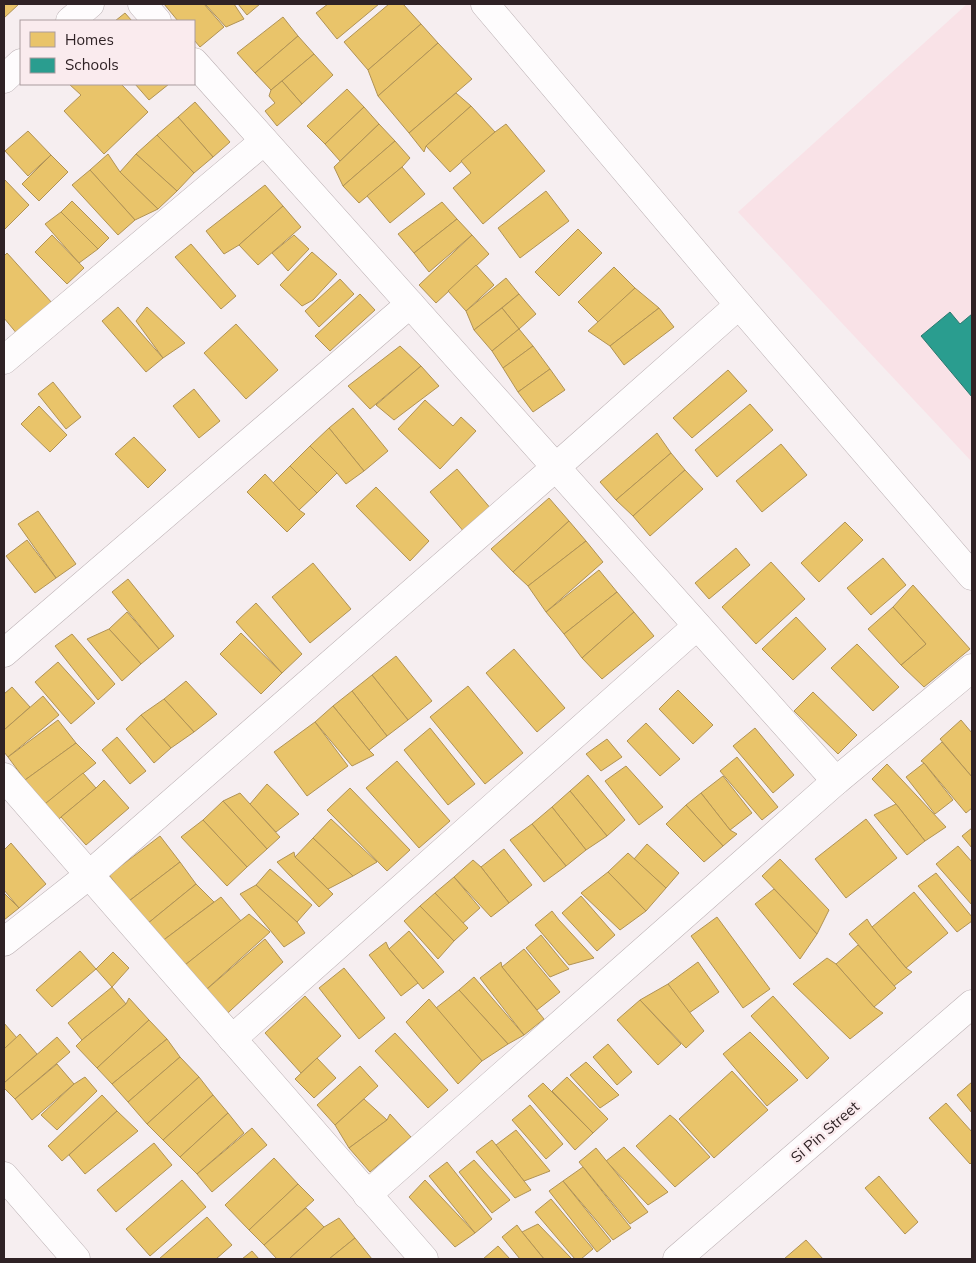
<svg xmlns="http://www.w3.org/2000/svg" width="976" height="1263" viewBox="0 0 976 1263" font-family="Mulish,sans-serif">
<rect width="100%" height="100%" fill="#f6eef0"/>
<!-- built -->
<path fill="#f9e2e7" d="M967,4h5v458l-234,-250z"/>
<!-- homes -->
<g fill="#e9c46a" stroke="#b19355">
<path d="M4,4h15l-15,14z"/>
<path d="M164,4h40l20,23 -24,20 -6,-7v-19h-16z"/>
<path d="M205,4h29l10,15 -18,8z"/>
<path d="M238,4h22l-13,11z"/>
<path d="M328,4h51l-42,35 -21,-26z"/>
<path d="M389,4h14l18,20 -53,46 -24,-28z"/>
<path d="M125,13l7,8h-17z"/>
<path d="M283,17l15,19 -43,37 -18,-20z"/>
<path d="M421,24l17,19 -60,53 -10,-26z"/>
<path d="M298,36l16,18 -43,36 -16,-17z"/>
<path d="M438,43l34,36 -63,54 -31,-37z"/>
<path d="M314,54l19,21 -31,29 -20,-23z"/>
<path d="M282,81l20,23 -25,22 -12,-15 10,-8 -6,-7 2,-6z"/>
<path d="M69,84h52l27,28 -44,42 -40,-43 17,-16z"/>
<path d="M135,84h34l-20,16z"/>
<path d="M347,89l17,18 -39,37 -18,-18z"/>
<path d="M456,93l15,13 -45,40 -2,6 -15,-19z"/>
<path d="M195,102l35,40 -17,15 -35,-40z"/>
<path d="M471,106l24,26 -45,40 -24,-26z"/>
<path d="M364,107l15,17 -39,37 -15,-17z"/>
<path d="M178,117l35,40 -19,16 -37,-38z"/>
<path d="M379,124l16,17 -52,45 -9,-19z"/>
<path d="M506,124l39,47 -62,53 -30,-36 18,-15 -10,-12 34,-29z"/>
<path d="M28,131l23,24 -23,21 -23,-25z"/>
<path d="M157,135l37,38 -17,18 -41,-37z"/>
<path d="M395,141l15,17 -8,9 -43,36 -16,-17z"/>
<path d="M108,154l12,18 38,37 -23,11 -45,-50z"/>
<path d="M136,154l41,37 -19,18 -38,-37z"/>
<path d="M51,155l17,17 -29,29 -17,-17z"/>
<path d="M402,167l23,27 -35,29 -23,-27z"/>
<path d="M90,170l45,50 -17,15 -46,-50z"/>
<path d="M4,179l25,26 -25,25z"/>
<path d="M265,185l18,21 -44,39 -15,9 -18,-23z"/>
<path d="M546,191l23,30 -49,37 -22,-30z"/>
<path d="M72,201l37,37 -11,11 -37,-37z"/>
<path d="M442,202l15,17 -43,34 -16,-19z"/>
<path d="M283,206l18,21 -43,38 -19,-20z"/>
<path d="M61,212l37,37 -19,14 -34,-39z"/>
<path d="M457,219l15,16 -43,37 -15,-19z"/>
<path d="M578,229l24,24 -43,43 -24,-24z"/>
<path d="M52,235l32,33 -17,16 -32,-32z"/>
<path d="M294,235l15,14 -21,22 -16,-18z"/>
<path d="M472,235l17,19 -53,49 -17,-18z"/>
<path d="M191,244l45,52 -15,13 -46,-52z"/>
<path d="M312,252l25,22 -24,26 -11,6 -22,-21z"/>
<path d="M7,253l46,51 -35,31 -14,-17v-62z"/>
<path d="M476,265l18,20 -28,26 -18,-20z"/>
<path d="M614,267l21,21 -36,35 -21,-21z"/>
<path d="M506,278l13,16 -45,36 -8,-19z"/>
<path d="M340,279l14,15 -35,33 -14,-16z"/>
<path d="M635,288l24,20 -49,38 -22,-15z"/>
<path d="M360,294l15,16 -45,41 -15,-15z"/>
<path d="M519,294l17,20 -17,15 -17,-21z"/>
<path d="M118,307l45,51 -17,14 -44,-51z"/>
<path d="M147,307l38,36 -22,15 -27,-37z"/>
<path d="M502,308l17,21 -27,22 -18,-21z"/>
<path d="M659,308l15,19 -50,38 -14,-19z"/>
<path d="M236,324l42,46 -32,29 -42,-46z"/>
<path d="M519,329l14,17 -30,22 -11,-17z"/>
<path d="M400,346l21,20 -51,43 -22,-23z"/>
<path d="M533,346l17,23 -32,23 -15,-24z"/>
<path d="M421,366l18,20 -45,34 -18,-15z"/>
<path d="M550,369l15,21 -32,22 -15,-20z"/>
<path d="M728,370l19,21 -55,47 -19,-20z"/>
<path d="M53,382l28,35 -15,12 -28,-35z"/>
<path d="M194,389l26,32 -21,17 -26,-32z"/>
<path d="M425,400l28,26 8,-9 15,14 -36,38 -42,-40z"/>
<path d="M750,404l23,26 -56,47 -22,-27z"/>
<path d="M39,406l28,29 -17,17 -29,-28z"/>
<path d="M353,408l35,43 -24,20 -35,-43z"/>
<path d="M329,428l35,43 -18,13 -9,-11 -27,-27z"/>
<path d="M657,433l14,20 -55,47 -16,-18z"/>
<path d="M134,437l32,33 -18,18 -33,-34z"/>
<path d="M781,444l26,31 -45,37 -26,-31z"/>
<path d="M310,446l27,27 -20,20 -27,-27z"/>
<path d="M671,453l14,17 -52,46 -17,-16z"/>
<path d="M290,466l27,27 -18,17 -26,-27z"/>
<path d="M457,469l35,41 -27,23 -35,-41z"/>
<path d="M685,470l18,19 -53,47 -17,-20z"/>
<path d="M265,474l34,36 6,4 -18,18 -40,-40z"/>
<path d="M376,487l53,54 -19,20 -54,-55z"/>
<path d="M549,498l20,23 -56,51 -22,-23z"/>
<path d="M38,511l38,53 -20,14 -38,-54z"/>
<path d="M569,521l17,20 -58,45 -15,-14z"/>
<path d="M845,522l18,18 -44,42 -18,-19z"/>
<path d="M27,540l29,38 -21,15 -29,-37z"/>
<path d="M586,541l17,21 -57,50 -18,-26z"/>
<path d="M736,548l14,17 -41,34 -14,-16z"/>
<path d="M883,558l23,27 -35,30 -24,-27z"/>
<path d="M771,562l34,37 -49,45 -34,-37z"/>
<path d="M313,563l38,46 -41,34 -38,-46z"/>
<path d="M599,570l18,22 -53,42 -18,-22z"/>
<path d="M128,579l46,57 -15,13 -47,-57z"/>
<path d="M913,585l57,64 -46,38 -23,-22 25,-21 -33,-37z"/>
<path d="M617,592l17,20 -52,46 -18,-24z"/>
<path d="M256,603l46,51 -20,19 -46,-51z"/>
<path d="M893,607l33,37 -25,21 -33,-36z"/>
<path d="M127,612l32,37 -18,15 -32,-35z"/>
<path d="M634,612l20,24 -52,43 -20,-21z"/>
<path d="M796,617l30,32 -33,31 -31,-31z"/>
<path d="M109,629l32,35 -19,17 -35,-42z"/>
<path d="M241,633l41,40 -21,21 -41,-40z"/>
<path d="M72,634l43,50 -17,16 -43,-54z"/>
<path d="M857,644l42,43 -26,24 -42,-43z"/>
<path d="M514,649l51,59 -28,24 -51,-59z"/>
<path d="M396,656l36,45 -24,19 -36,-45z"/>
<path d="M58,662l37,41 -24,21 -36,-42z"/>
<path d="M372,675l36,45 -21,16 -35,-45z"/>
<path d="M186,681l31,33 -23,18 -30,-33z"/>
<path d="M468,686l55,67 -38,31 -55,-67z"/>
<path d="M12,687l18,20 -26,23v-36z"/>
<path d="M678,690l35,35 -20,19 -34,-35z"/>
<path d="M352,691l35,45 -18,14 -36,-44z"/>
<path d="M813,692l44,43 -19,19 -44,-43z"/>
<path d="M43,696l16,19 -51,42 -4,-5v-22z"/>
<path d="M164,699l30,33 -23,16 -30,-33z"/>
<path d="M333,706l36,44 5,5 -22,11 -37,-44z"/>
<path d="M141,715l30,33 -17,15 -28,-34z"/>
<path d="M58,720l18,23 -51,37 -17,-23z"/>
<path d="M961,720l11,13v44l-32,-38z"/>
<path d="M315,722l33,44 -41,30 -33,-44z"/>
<path d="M646,723l34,36 -20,17 -33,-35z"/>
<path d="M430,728l45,56 -27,21 -44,-55z"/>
<path d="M755,728l39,47 -21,18 -40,-47z"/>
<path d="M117,737l29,34 -16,13 -28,-34z"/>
<path d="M607,739l15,18 -21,14 -15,-17z"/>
<path d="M942,742l30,35v31l-6,5 -42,-50 -3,-2z"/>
<path d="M76,743l20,20 -52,42 -19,-25z"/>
<path d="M737,757l41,50 -16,13 -42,-49z"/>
<path d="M397,761l53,60 -31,27 -53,-60z"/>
<path d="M924,763l29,37 -18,14 -29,-37z"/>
<path d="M887,764l59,63 -21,14 -29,-37 -24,-25z"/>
<path d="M626,766l37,41 -24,18 -34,-44z"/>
<path d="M83,773l13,15 -48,40 -13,-16z"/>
<path d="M588,775l37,45 -18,16 -37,-45z"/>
<path d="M723,776l29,37 -22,17 -29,-37z"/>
<path d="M104,780l25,28 -43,37 -25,-28 35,-29z"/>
<path d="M267,784l32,30 -23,18 -26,-28z"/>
<path d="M350,788l60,62 -23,21 -60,-61z"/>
<path d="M570,791l37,45 -21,14 -34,-43z"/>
<path d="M240,793l40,44 -13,12 -44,-48z"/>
<path d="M701,793l29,37 7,4 -14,12 -37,-41z"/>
<path d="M223,801l44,48 -20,18 -44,-47z"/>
<path d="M896,804l29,37 -18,14 -33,-40z"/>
<path d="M686,805l37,41 -19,16 -38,-38z"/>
<path d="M552,807l34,43 -20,16 -34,-42z"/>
<path d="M331,819l46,43 -24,14 -40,-38z"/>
<path d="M866,819l31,39 -51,40 -31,-39z"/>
<path d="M203,820l44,47 -20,19 -46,-49z"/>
<path d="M532,824l34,42 -22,16 -34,-42z"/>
<path d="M972,828v20l-10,-12z"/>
<path d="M160,836l20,26 -51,39 -20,-26z"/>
<path d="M313,838l40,38 -25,13 -33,-32z"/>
<path d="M11,843l35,41 -27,24 -15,-18v-40z"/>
<path d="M647,844l32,29 -13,15 -32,-29z"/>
<path d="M958,846l14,16v43l-36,-41z"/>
<path d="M504,849l28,36 -23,18 -28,-36z"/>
<path d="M294,852l1,5 38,37 -14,13 -42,-45z"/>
<path d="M628,853l38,35 -20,23 -38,-39z"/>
<path d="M780,859l49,51 -12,24 -55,-58z"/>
<path d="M473,860l8,7 28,36 -18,14 -37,-40z"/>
<path d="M180,862l16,22 -49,40 -18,-23z"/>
<path d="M270,869l42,36 -15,17 -41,-37z"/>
<path d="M608,872l38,39 -26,19 -39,-37z"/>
<path d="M936,873l36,44v4l-15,11 -39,-46z"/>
<path d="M454,877l26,31 -18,16 -27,-31z"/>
<path d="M196,884l18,18 -53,40 -14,-18z"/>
<path d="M256,885l41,37 8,11 -21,14 -44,-53z"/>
<path d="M774,889l43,45 -17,25 -45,-55z"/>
<path d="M914,892l34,41 -42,35 -34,-41z"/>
<path d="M4,893l15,15 -15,12z"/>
<path d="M435,893l33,35 -14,13 -34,-35z"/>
<path d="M581,896l34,39 -18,16 -35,-38z"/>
<path d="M221,897l20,24 -61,48 -19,-27z"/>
<path d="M420,906l34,35 -16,18 -34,-38z"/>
<path d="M552,911l7,9 35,38 -25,7 -34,-40z"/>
<path d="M249,914l21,18 -71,64 -19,-27z"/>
<path d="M717,917l53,72 -27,19 -52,-72z"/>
<path d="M867,919l5,8 34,41 6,4 -18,14 -45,-52z"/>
<path d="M409,931l35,41 -21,17 -34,-40z"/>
<path d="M541,935l22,27 6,7 -19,8 -24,-29z"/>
<path d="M265,939l18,23 -65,60 -19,-26z"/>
<path d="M386,942l3,7 29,34 -17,13 -32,-41z"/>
<path d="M858,945l38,43 -22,19 -38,-43z"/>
<path d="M524,949l36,43 -23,18 -35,-43z"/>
<path d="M80,951l16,18 -44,38 -16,-17z"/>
<path d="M113,952l16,16 -17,19 -16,-18z"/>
<path d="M827,958l9,6 38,43 9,6 -33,26 -57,-55z"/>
<path d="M501,962l1,5 42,52 -20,16 -44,-57z"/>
<path d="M698,962l21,30 -30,21 -21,-29z"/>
<path d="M344,968l41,50 -26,21 -40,-51z"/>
<path d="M474,977l50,58 -16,9 -49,-54z"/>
<path d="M668,984l36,47 -18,17 -46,-48z"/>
<path d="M112,987l14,17 -44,36 -14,-17z"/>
<path d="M459,990l49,54 -26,17 -46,-53z"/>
<path d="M305,996l36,40 -40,37 -36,-40z"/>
<path d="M773,996l56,62 -22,21 -56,-63z"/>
<path d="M129,998l20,22 -52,48 -21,-22 6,-6 44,-36z"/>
<path d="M429,999l53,62 -24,23 -52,-62z"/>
<path d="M640,1000l41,44 -23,21 -41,-45z"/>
<path d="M149,1020l18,19 -55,45 -15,-16z"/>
<path d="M4,1023l13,15 -13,11z"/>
<path d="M750,1032l48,48 -31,26 -44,-52z"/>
<path d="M395,1033l53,57 -20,18 -53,-57z"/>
<path d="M20,1034l17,20 -33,29v-34z"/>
<path d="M57,1037l13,15 -55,47 -11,-11v-5z"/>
<path d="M167,1039l13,18 -52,45 -16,-18z"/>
<path d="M608,1044l24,28 -15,13 -24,-28z"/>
<path d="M180,1057l19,20 -52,47 -19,-22z"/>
<path d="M317,1058l19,20 -22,20 -19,-19z"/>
<path d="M586,1062l33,33 -19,13 -30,-33z"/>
<path d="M57,1064l17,20 -42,36 -17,-21z"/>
<path d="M360,1066l18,20 -43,39 -18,-20z"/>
<path d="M732,1071l36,39 -54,48 -35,-39z"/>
<path d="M85,1077l12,14 -40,39 -16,-15 33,-31z"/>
<path d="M199,1077l14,18 -50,45 -16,-16z"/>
<path d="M567,1077l41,42 -15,14 -41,-42z"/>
<path d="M972,1082v31l-15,-18z"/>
<path d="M543,1083l50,50 -18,17 -47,-54z"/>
<path d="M102,1095l15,16 -55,50 -14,-15z"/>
<path d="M213,1095l15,18 -48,44 -17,-17z"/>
<path d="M364,1099l23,21 -38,28 -14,-23z"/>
<path d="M946,1103l26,29v30l-2,2 -41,-46z"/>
<path d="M530,1105l33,39 -17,15 -34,-39z"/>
<path d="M117,1111l21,20 -53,43 -16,-19z"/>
<path d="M228,1113l16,20 -47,41 -17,-17z"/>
<path d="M390,1114l21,23 -41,35 -21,-24 38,-28z"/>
<path d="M670,1115l6,5 34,37 -35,30 -39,-41z"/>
<path d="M252,1128l15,17 -55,47 -15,-18z"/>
<path d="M516,1130l34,41 -26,10 -28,-36z"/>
<path d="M492,1140l4,5 35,45 -16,8 -39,-46z"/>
<path d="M154,1143l18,22 -56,47 -19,-22z"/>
<path d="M624,1147l44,45 -20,13 -42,-44z"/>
<path d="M596,1148l52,64 -18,12 -51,-62z"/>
<path d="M274,1158l24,26 -49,46 -24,-25z"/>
<path d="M474,1160l36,40 -18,13 -33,-41z"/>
<path d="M447,1162l45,57 -17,14 -46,-57z"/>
<path d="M583,1167l48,61 -18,12 -50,-59z"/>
<path d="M879,1176l39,46 -13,12 -40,-46z"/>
<path d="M182,1180l24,27 -56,49 -24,-27z"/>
<path d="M425,1180l50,53 -20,14 -46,-50z"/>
<path d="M563,1181l48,60 -14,11 -48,-61z"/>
<path d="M298,1184l16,16 -50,45 -15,-15z"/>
<path d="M551,1199l42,50 -12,10h-6l-40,-47z"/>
<path d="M306,1208l18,19 -35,32h-12l-13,-14z"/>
<path d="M207,1217l25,28 -16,14h-57z"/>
<path d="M339,1218l16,20 -26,21h-40l35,-32z"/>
<path d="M538,1224l34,35h-28l-22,-27z"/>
<path d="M517,1225l5,7 22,27h-24l-18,-22z"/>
<path d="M355,1238l17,21h-43z"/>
<path d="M806,1240l17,19h-39z"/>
<path d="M498,1246l12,13h-27z"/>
<path d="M252,1251l7,8h-17z"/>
</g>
<!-- schools -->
<path fill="#2a9d8f" stroke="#2c786f" d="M950,312l10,12 12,-10v83l-51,-61z"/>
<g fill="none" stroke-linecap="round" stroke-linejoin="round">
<!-- minor casing -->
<g stroke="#bbb0b3" stroke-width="29">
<g id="minor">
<path d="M142,4l15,17"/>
<path d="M485,4l254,301 233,271"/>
<path d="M70,21l20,-17"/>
<path d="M194,62l642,719"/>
<path d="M4,79l17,-16"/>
<path d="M4,360l260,-219"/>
<path d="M4,653l406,-349"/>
<path d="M4,777l420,482"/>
<path d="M4,942l85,-67 467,-408 183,-162"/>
<path d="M232,1039l465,-413"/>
<path d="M4,1176l72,83"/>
<path d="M367,1195l469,-414 136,-113"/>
<path d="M677,1259l295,-255"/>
</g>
</g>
<!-- minor -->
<use href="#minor" stroke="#fefcfd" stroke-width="28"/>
</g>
<g text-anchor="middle" stroke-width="5" stroke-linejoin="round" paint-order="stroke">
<!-- street labels -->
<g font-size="15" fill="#2f2225" stroke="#faebee">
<text transform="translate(825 1132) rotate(-41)" y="5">Si Pin Street</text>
</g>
</g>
<!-- border -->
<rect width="976" height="1263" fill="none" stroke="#2f2225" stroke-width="10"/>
<!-- legend -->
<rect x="20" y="20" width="175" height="65" fill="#faebee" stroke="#a99b9e"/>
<rect x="30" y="32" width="25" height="15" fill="#e9c46a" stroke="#a99b9e"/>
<text x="65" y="45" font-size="15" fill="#2f2225">Homes</text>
<rect x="30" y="58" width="25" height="15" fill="#2a9d8f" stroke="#a99b9e"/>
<text x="65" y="70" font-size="15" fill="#2f2225">Schools</text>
</svg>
